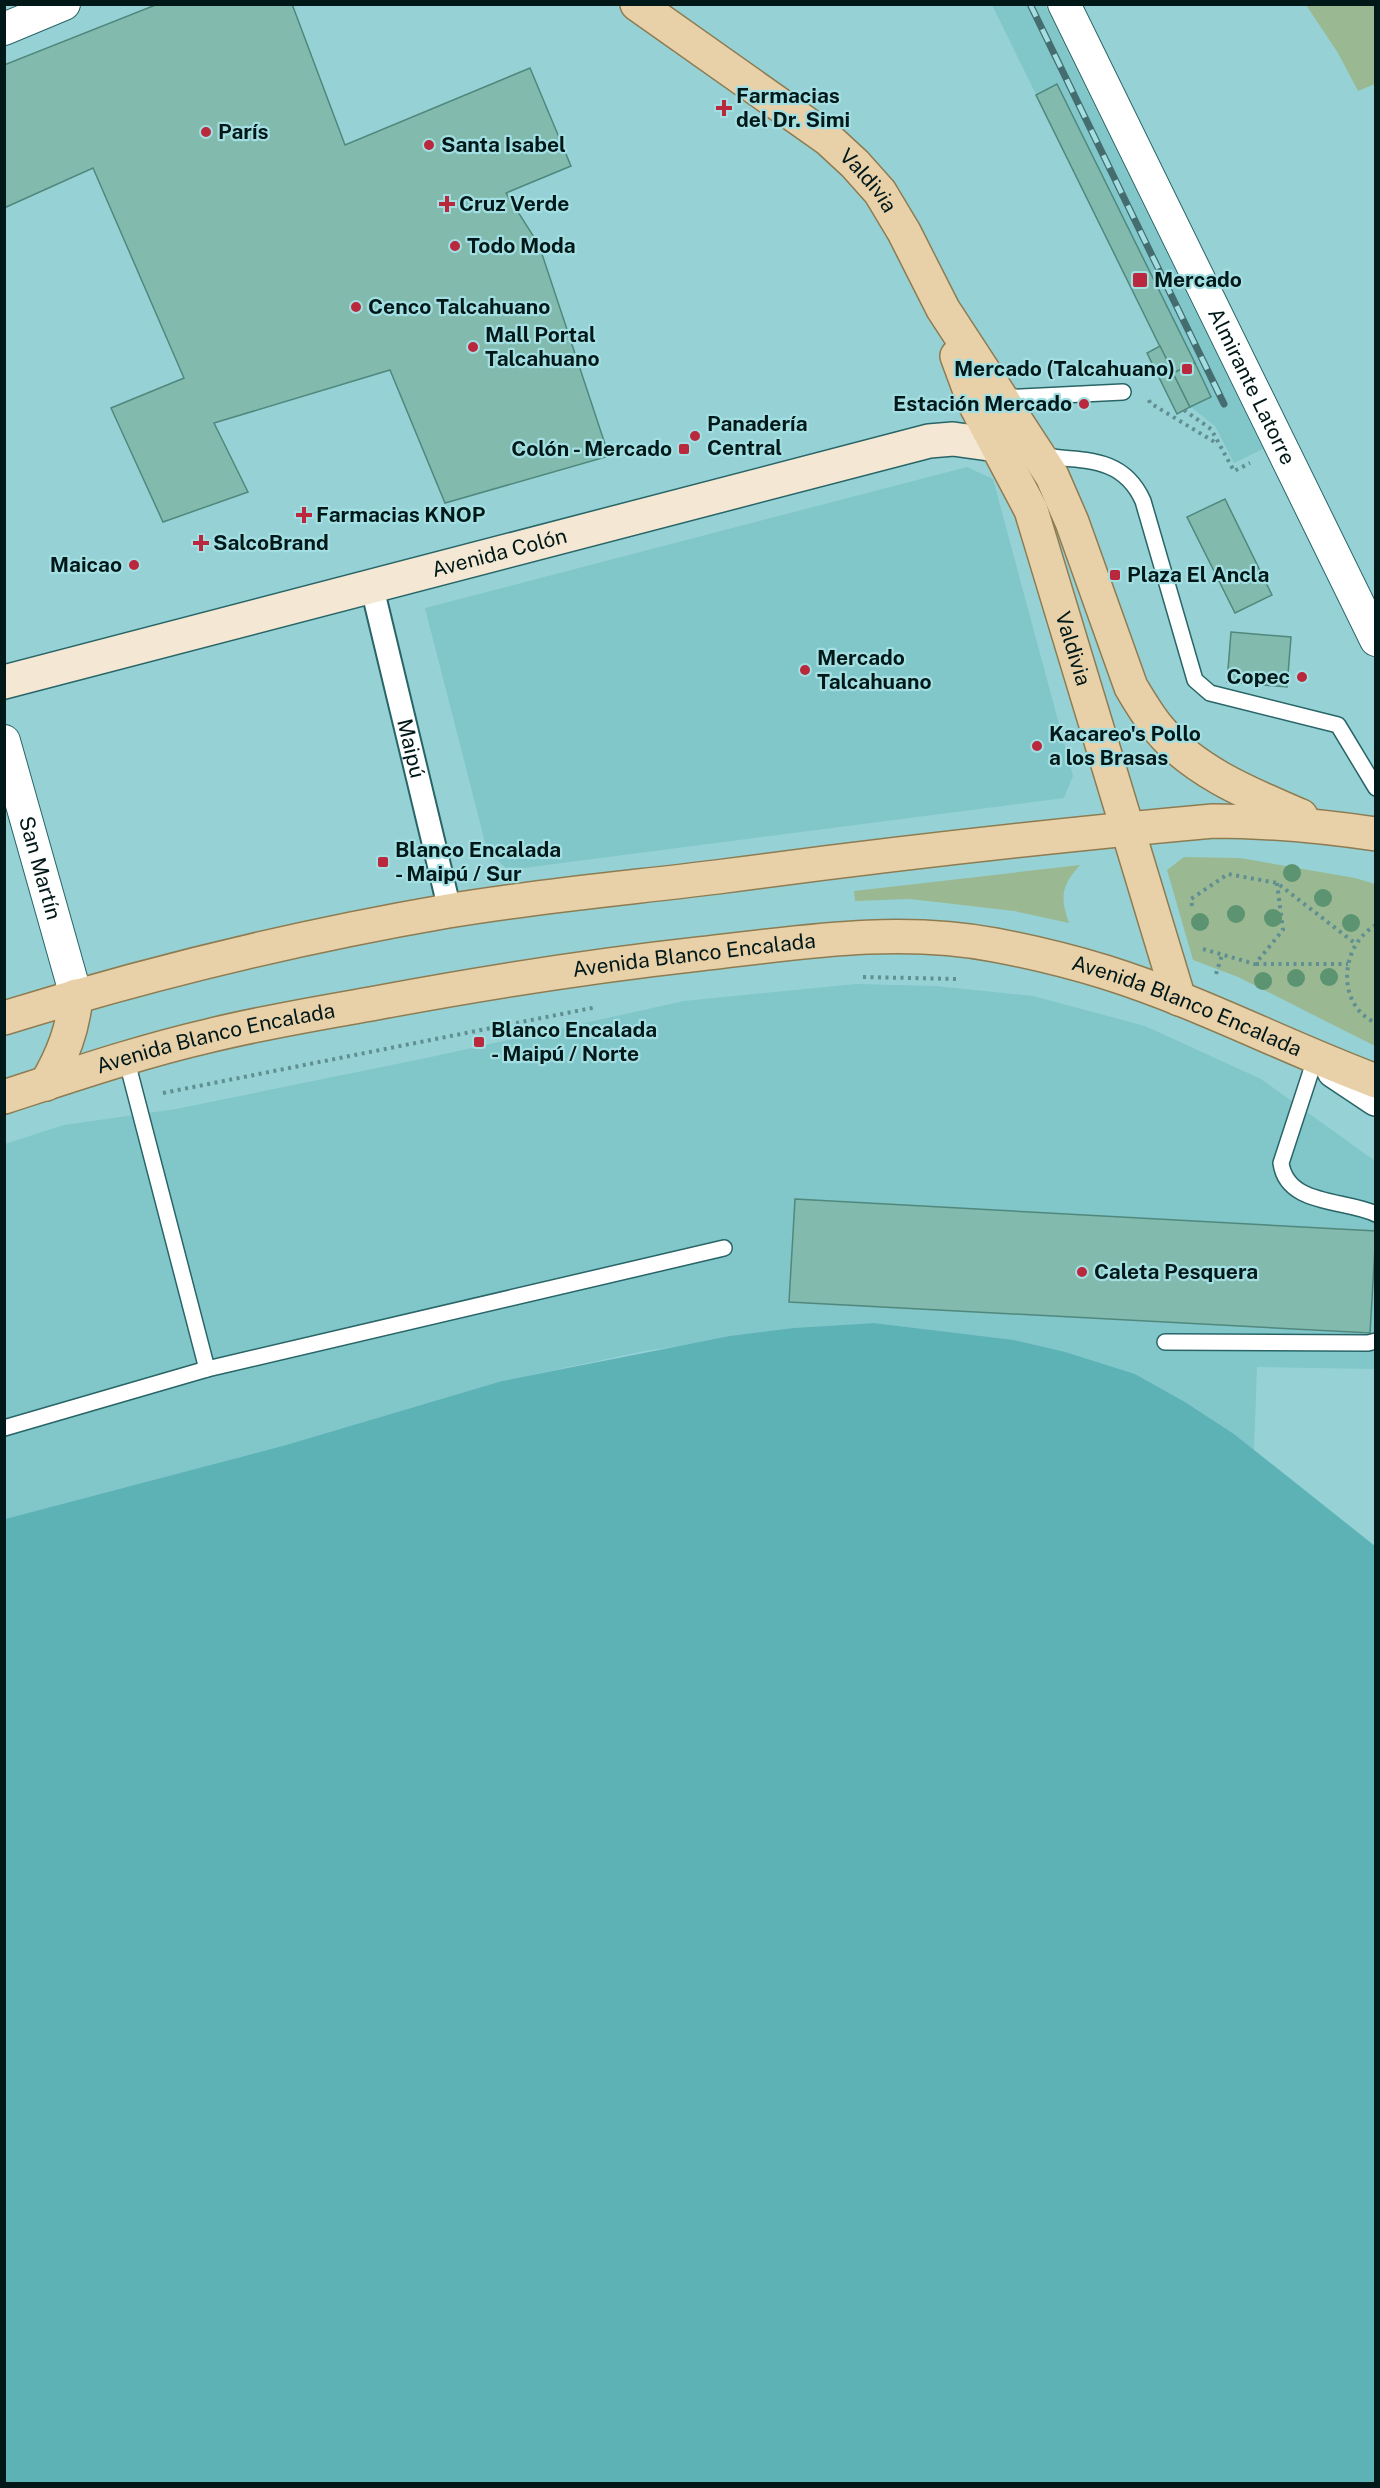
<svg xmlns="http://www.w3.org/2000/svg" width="1380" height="2488" viewBox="0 0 1380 2488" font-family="'Public Sans',sans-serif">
<rect width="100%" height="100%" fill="#96d2d5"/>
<!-- built -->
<g fill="#81c6c9">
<path d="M992,5h53l218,444 -29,14 -19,-37 -24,-19 -14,7 -30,-61 13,-7z"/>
<path d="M967,467l26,12 80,297 -9,22 -556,72 -21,-20 -62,-242z"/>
<path d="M856,984l79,2 98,10 112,30 116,53 114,82v208l-118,-2 -3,83 -20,-16 -49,-32 -50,-28 -121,-34 -140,-17 -79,5 -150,23 -143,30 -216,64 -281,74v-375l59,-19 112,-16 255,-52 253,-56z"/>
</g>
<!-- green -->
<g fill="#9ab993">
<path d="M1306,5h69v79l-17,7 -20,-38z"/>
<path d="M1184,857l56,1 115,20 20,6v162l-137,-69 -45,-17 -26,-90z"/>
<path d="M1080,865c-19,21 -20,32 -11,58l-55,-12 -104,-12 -55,2 -1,-10z"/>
</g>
<!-- water -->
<path fill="#5db2b6" d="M874,1323l140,17 51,12 70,22 50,28 49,32 141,112v937h-1370v-964l281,-74 216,-64 228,-45 64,-8z"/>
<!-- building -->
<g fill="#82baad" stroke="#51887d" stroke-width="1.5">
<path d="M158,4h134l53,141 185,-77 41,98 -65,27 33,52 70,211 -164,47 -55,-133 -176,53 34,69 -85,30 -52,-114 73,-30 -91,-210 -89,40v-143z"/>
<path d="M1057,84l138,279 -22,10 -137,-278z"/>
<path d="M1160,346l30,61 -13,7 -30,-61z"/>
<path d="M1195,363l16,34 -21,10 -17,-34z"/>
<path d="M1225,499l47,96 -37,18 -48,-96z"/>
<path d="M1231,632l60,5 -4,50 -60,-5z"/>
<path d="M795,1199l581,32 -6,102 -581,-31z"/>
</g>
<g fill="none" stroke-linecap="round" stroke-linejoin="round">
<!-- service casing -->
<g stroke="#296567" stroke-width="18">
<g id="service">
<path d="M1000,398l123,-6"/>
<path d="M1041,456c43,5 82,0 102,45l52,179 15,13 128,32 38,63"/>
<path d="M126,1058l81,311 517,-121"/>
<path d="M1315,1059l-34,104c6,43 63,36 95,51"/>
<path d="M1165,1342l203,1 8,-2"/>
<path d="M4,1428l203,-59"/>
</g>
</g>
<!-- pedestrian casing -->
<g stroke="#296567" stroke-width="26">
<g id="pedestrian">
<path id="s1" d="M372,587l78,324"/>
</g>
</g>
<!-- minor casing -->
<g stroke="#296567" stroke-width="34">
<g id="minor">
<path id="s2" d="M1064,4l312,636"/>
<path d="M4,29l60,-25"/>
<path id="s3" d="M4,741l72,255"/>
</g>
</g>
<!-- tertiary casing -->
<g stroke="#296567" stroke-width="36">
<path id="tertiary" d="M1334,1071l42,28"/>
</g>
<!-- secondary casing -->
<g stroke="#296567" stroke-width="36">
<g id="secondary">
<path id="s4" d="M4,682l925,-241 24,-2 43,6"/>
</g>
</g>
<!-- primary casing -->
<g stroke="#8d7c52" stroke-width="36">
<g id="primary">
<path id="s5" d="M637,4l191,135 27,25 25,28 24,40 39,77 109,167 20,46 59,165c9,15 17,29 28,42 35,43 93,66 142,87"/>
<path id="s6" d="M957,356l17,46 57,108 148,489"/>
<path d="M4,1018c146,-45 293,-81 444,-107 89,-15 179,-23 269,-34 165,-22 330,-41 496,-56 55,0 108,5 163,13"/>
<path d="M46,1084c17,-29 27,-55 30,-88"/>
<path id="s7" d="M4,1097c68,-22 135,-45 204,-61 56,-14 112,-23 168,-33 107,-20 214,-37 323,-49 98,-11 197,-28 296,-9 37,7 74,16 110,27 93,29 180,75 271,109"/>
</g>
</g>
<!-- path -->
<g stroke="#608f91" stroke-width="4" stroke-dasharray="3 4.5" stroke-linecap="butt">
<path d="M1142,372l12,-6"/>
<path d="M1149,400l1,3 68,41"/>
<path d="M1184,410l27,19 23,42 16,-8"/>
<path d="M1192,906l-1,-7 37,-25 49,9 79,61"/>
<path d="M1376,925c-36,20 -41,80 0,98"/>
<path d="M1203,949l52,15 28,-34 -6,-47"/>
<path d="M1256,964h92"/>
<path d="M1216,974l6,-19"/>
<path d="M863,977l95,2"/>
<path d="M163,1093l434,-86"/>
</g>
<!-- service -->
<use href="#service" stroke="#fff" stroke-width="15"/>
<!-- pedestrian -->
<use href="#pedestrian" stroke="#fff" stroke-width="22"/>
<!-- minor -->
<use href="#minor" stroke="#fff" stroke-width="32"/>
<!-- tertiary -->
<use href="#tertiary" stroke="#fff" stroke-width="33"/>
<!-- secondary -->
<use href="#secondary" stroke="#f4e8d4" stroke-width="33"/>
<!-- primary -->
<use href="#primary" stroke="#e8d1a9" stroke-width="33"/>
<!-- rail casing -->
<g stroke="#456d6f" stroke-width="7">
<path id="rail" d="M1030,4l194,400"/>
</g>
<!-- rail -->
<use href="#rail" stroke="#a3dfe2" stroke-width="4.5" stroke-dasharray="14" stroke-linecap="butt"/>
</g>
<!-- trees -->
<g fill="#5c9370">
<circle cx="1292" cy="873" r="9"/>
<circle cx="1323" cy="898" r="9"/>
<circle cx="1236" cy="914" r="9"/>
<circle cx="1273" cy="918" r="9"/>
<circle cx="1200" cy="922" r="9"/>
<circle cx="1351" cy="923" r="9"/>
<circle cx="1329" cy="977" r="9"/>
<circle cx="1296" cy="978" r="9"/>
<circle cx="1263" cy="981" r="9"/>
</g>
<!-- markers -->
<g fill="#b9283c" stroke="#a3dfe2" stroke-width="2">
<path d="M721 99h6v6h6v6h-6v6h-6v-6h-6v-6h6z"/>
<circle cx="206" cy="132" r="6"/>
<circle cx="429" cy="145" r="6"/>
<path d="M444 195h6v6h6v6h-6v6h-6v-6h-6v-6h6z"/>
<circle cx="455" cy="246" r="6"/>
<rect x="1132" y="272" width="16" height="16" rx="3"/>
<circle cx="356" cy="307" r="6"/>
<circle cx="473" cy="347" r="6"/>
<rect x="1181" y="363" width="12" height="12" rx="3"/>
<circle cx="1084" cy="404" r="6"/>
<circle cx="695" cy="436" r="6"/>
<rect x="678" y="443" width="12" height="12" rx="3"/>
<path d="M301 506h6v6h6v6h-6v6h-6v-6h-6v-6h6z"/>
<path d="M198 534h6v6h6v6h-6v6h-6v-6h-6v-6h6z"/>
<circle cx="134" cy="565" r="6"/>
<rect x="1109" y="569" width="12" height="12" rx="3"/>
<circle cx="805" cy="670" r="6"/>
<circle cx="1302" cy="677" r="6"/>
<circle cx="1037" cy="746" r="6"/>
<rect x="377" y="856" width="12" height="12" rx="3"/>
<rect x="473" y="1036" width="12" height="12" rx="3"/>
<circle cx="1082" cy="1272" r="6"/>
</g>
<g text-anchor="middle" stroke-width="4.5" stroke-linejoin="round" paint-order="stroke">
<!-- poi labels -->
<g font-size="21" font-weight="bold" fill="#011819" stroke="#a3dfe2" text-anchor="start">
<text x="736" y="103">Farmacias<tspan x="736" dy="24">del Dr. Simi</tspan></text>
<text x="218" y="139">París</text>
<text x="441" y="152">Santa Isabel</text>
<text x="459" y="211">Cruz Verde</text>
<text x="467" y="253">Todo Moda</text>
<text x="1154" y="287">Mercado</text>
<text x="368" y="314">Cenco Talcahuano</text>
<text x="485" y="342">Mall Portal<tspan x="485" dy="24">Talcahuano</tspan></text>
<text x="1175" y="376" text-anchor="end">Mercado (Talcahuano)</text>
<text x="1072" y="411" text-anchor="end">Estación Mercado</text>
<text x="707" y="431">Panadería<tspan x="707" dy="24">Central</tspan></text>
<text x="672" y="456" text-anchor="end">Colón - Mercado</text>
<text x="316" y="522">Farmacias KNOP</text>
<text x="213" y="550">SalcoBrand</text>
<text x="122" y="572" text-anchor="end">Maicao</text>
<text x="1127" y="582">Plaza El Ancla</text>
<text x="817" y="665">Mercado<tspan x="817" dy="24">Talcahuano</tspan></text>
<text x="1290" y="684" text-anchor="end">Copec</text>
<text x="1049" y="741">Kacareo's Pollo<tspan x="1049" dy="24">a los Brasas</tspan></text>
<text x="395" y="857">Blanco Encalada<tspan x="395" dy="24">- Maipú / Sur</tspan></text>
<text x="491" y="1037">Blanco Encalada<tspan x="491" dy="24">- Maipú / Norte</tspan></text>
<text x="1094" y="1279">Caleta Pesquera</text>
</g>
<!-- street labels -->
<g font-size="21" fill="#011819" stroke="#a3dfe2">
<text dy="7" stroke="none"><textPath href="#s5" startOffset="292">Valdivia</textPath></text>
<text dy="7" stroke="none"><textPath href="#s2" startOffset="426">Almirante Latorre</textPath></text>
<text dy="7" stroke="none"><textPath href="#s4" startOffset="512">Avenida Colón</textPath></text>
<text dy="7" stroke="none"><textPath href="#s6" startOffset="316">Valdivia</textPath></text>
<text dy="7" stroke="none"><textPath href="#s1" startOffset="166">Maipú</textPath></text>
<text dy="7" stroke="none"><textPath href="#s3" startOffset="132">San Martín</textPath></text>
<text dy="7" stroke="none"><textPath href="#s7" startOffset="706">Avenida Blanco Encalada</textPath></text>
<text dy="7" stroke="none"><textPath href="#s7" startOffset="1210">Avenida Blanco Encalada</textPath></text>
<text dy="7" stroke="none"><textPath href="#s7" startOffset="220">Avenida Blanco Encalada</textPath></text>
</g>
</g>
<!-- border -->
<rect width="1380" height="2488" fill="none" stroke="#011819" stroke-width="12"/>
</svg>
